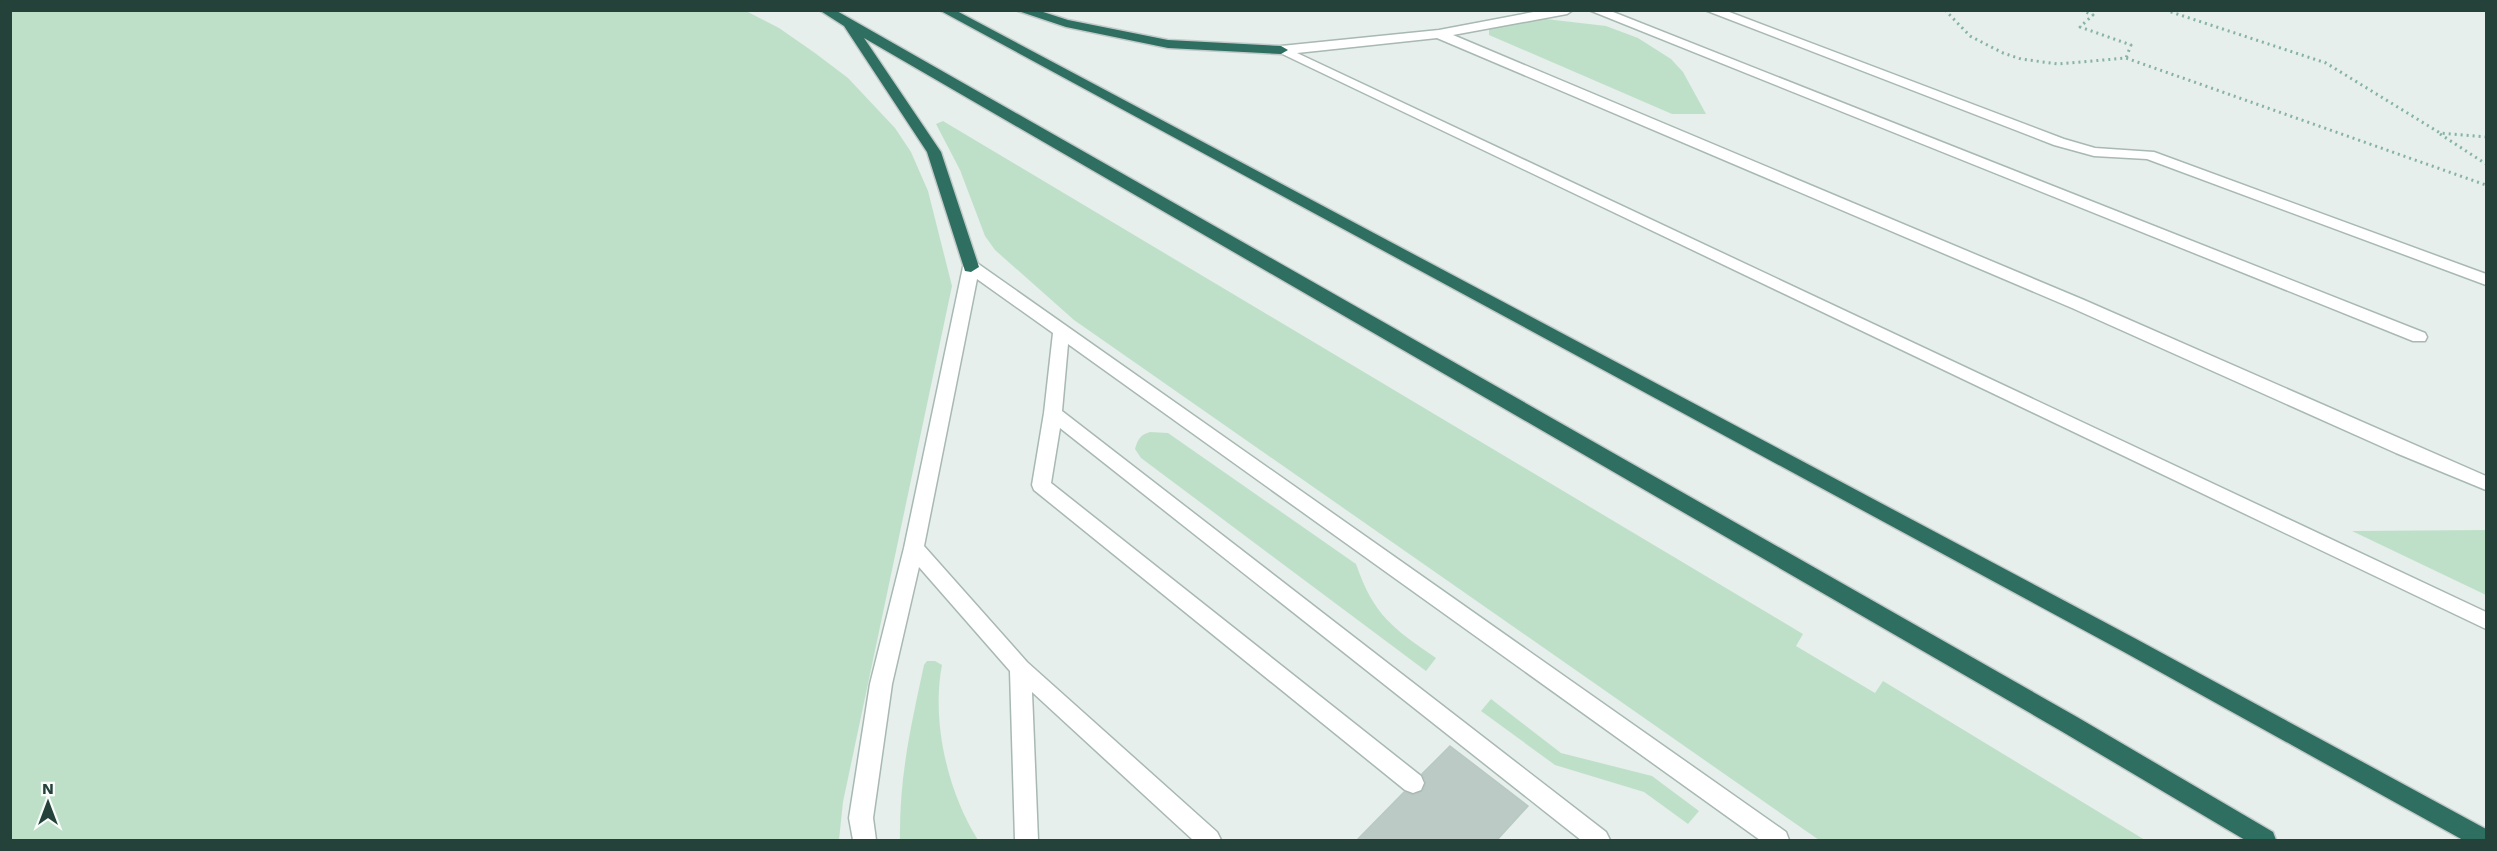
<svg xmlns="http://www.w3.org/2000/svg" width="2497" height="851" viewBox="0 0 2497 851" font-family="'Work Sans',sans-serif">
<rect width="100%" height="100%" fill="#e6efeb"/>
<!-- green -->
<g fill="#bfe0c8">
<path d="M10,11h736l33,17 36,25 33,25 47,50 16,24 17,39 24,95 -109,516 -4,38h-828z"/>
<path d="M1546,19l60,7 32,12 33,21 12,13 23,42h-34l-183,-79v-7z"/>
<path d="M943,121l860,513 -7,12 79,47 8,-12 262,159h-326l-745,-520 -79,-70 -10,-14 -25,-66 -24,-46z"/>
<path d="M1150,432l18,1 188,131c18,52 37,64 80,94l-10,13 -285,-213 -6,-9c3,-10 5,-14 15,-17z"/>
<path d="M2486,530v65l-134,-64z"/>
<path d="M927,661h8l7,4c-11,56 6,128 36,175h-78c-1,-63 11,-114 24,-175z"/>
<path d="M1491,699l70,54 91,23 47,35 -11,13 -44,-32 -89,-27 -74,-54z"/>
</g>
<!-- building -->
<path fill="#bbcac4" stroke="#b8c9c2" stroke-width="1.5" d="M1450,746l78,60 -31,34h-140l47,-48 10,3 9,-4 3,-9 -4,-8z"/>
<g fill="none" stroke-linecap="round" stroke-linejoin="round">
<!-- lane casing -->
<g stroke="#a8b8b2" stroke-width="3">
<g id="lane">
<path d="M1544,10h29l-6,4 -114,21 631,265 402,176v14l-90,-37 -324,-145 -635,-270 -140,15 1189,559v17l-1212,-579 7,-4 158,-16z"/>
<path d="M1589,10h19l817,323 2,4 -2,4h-12z"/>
<path d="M1705,10h19l340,129 31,9 59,4 332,122v11l-339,-126 -53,-3 -40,-11z"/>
<path d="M971,262l6,1 809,569 3,8h-29l-692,-496 -6,67 544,421 4,8h-29l-521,-412 -9,55 370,293 3,7 -3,7 -8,3 -8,-3 -371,-300 -2,-5 12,-72 9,-80 -76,-54 -53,267 103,116 190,170 4,8h-28l-161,-148 6,148h-23l-5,-169 -91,-104 -27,117 -19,134 3,22h-23l-4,-22 21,-134 34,-136 59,-281z"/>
</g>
</g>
<!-- highway casing -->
<g stroke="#c2cac8" stroke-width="3">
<g id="highway">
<path d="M819,10h16l1242,707 196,115 3,8h-31l-184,-109 -1197,-693 77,114 38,115 -8,5 -6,-1 -38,-119 -83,-126z"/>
<path d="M939,10h16l1183,630 348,189v11h-23l-339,-188z"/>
<path d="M1015,10h22l31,10 100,20 113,6 7,4 -7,4 -113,-6 -102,-21z"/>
</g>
</g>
<!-- path -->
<g stroke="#86b3a5" stroke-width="3" stroke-dasharray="2 4" stroke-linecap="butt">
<path d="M1945,10l25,26 33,17 18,6 37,5 68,-6 360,127"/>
<path d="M2081,10l12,5 -13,12 51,18 -5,13"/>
<path d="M2165,10l161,53 114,70 46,4"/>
<path d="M2440,134l46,30"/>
</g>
<!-- lane -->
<use href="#lane" fill="#fff" fill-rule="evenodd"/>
<!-- highway -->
<use href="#highway" fill="#2f6f62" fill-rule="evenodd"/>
</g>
<!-- border -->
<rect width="2497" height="851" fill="none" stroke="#24423a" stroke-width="24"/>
<!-- north arrow -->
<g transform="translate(48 803)" stroke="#f7fbf9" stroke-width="4.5" paint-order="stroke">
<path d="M0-4.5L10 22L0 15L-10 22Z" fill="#24423a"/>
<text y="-9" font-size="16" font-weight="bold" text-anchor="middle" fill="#24423a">N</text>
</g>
</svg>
